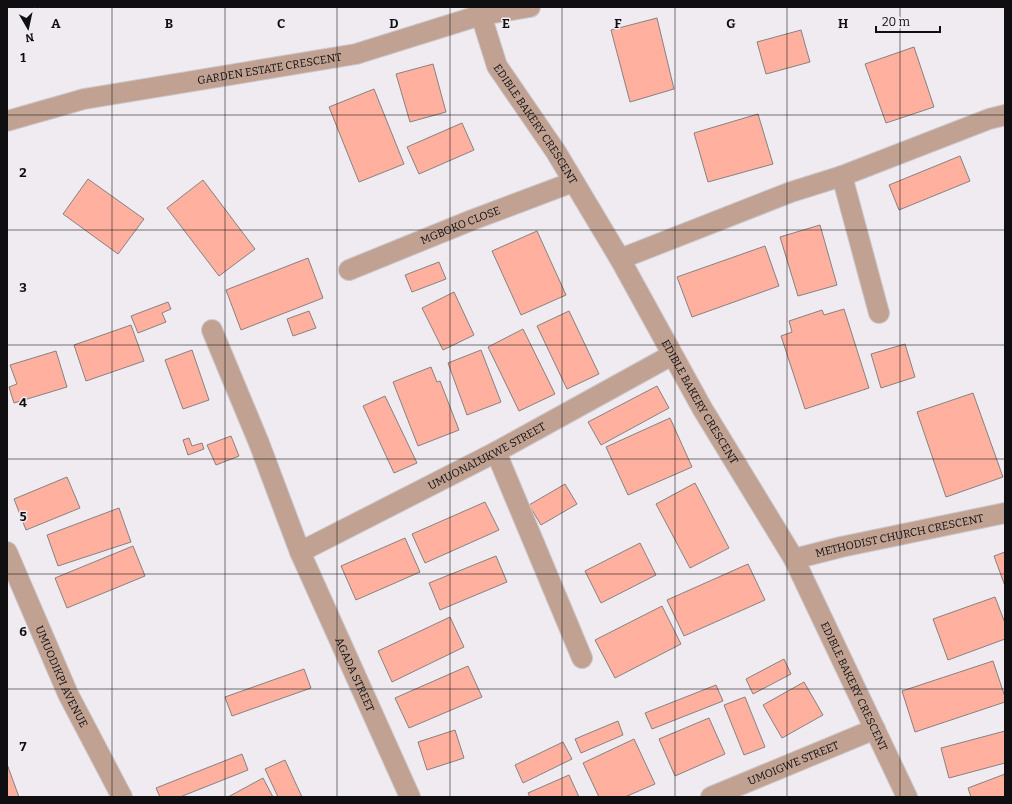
<svg xmlns="http://www.w3.org/2000/svg" width="1012" height="804" viewBox="0 0 1012 804" font-family="Bitter,serif">
<rect width="100%" height="100%" fill="#efebf1"/>
<!-- building -->
<g fill="#ffb09f" stroke="#888180">
<path d="M657,18l17,71 -44,13 -19,-72z"/>
<path d="M801,30l9,32 -44,12 -9,-32z"/>
<path d="M914,47l20,60 -48,16 -21,-59z"/>
<path d="M433,64l13,48 -36,10 -14,-48z"/>
<path d="M374,89l30,75 -45,18 -30,-75z"/>
<path d="M758,114l15,50 -65,18 -14,-49z"/>
<path d="M462,123l12,27 -55,24 -12,-27z"/>
<path d="M960,156l10,25 -71,29 -10,-25z"/>
<path d="M88,179l56,40 -26,35 -55,-40z"/>
<path d="M203,180l52,69 -36,27 -52,-68z"/>
<path d="M820,225l17,60 -39,11 -18,-59z"/>
<path d="M537,231l29,64 -45,20 -29,-64z"/>
<path d="M765,246l14,40 -87,31 -15,-40z"/>
<path d="M308,258l15,40 -82,32 -15,-40z"/>
<path d="M439,262l7,17 -34,13 -7,-17z"/>
<path d="M454,292l20,43 -31,15 -21,-42z"/>
<path d="M168,302l3,7 -9,4 4,9 -28,11 -7,-17z"/>
<path d="M844,309l25,79 -64,21 -24,-73 11,-4 -3,-11 33,-11 2,5z"/>
<path d="M309,311l7,17 -23,8 -6,-17z"/>
<path d="M569,311l30,63 -32,15 -30,-63z"/>
<path d="M131,325l13,36 -58,20 -12,-36z"/>
<path d="M523,329l32,65 -36,17 -31,-64z"/>
<path d="M905,344l10,33 -34,11 -10,-34z"/>
<path d="M192,350l17,50 -26,9 -18,-49z"/>
<path d="M481,350l20,52 -34,13 -19,-52z"/>
<path d="M56,351l11,36 -53,16 -5,-16 8,-3 -7,-19z"/>
<path d="M431,367l6,15 3,-1 19,49 -41,16 -25,-64z"/>
<path d="M657,386l12,22 -68,37 -13,-23z"/>
<path d="M973,393l30,84 -57,20 -29,-85z"/>
<path d="M385,396l32,67 -23,10 -31,-67z"/>
<path d="M670,418l22,49 -64,28 -22,-48z"/>
<path d="M231,436l8,20 -23,9 -9,-20z"/>
<path d="M189,438l3,8 10,-3 2,6 -16,6 -5,-15z"/>
<path d="M67,477l13,31 -54,22 -12,-31z"/>
<path d="M695,483l34,65 -39,20 -34,-64z"/>
<path d="M565,484l12,20 -36,21 -12,-20z"/>
<path d="M485,502l14,28 -74,33 -13,-29z"/>
<path d="M119,508l12,34 -73,24 -11,-31z"/>
<path d="M405,538l15,34 -64,28 -15,-34z"/>
<path d="M640,543l16,32 -55,28 -16,-32z"/>
<path d="M133,546l12,30 -78,32 -12,-30z"/>
<path d="M1005,552v34l-11,-30z"/>
<path d="M496,556l11,26 -67,28 -11,-27z"/>
<path d="M748,564l17,36 -81,36 -17,-36z"/>
<path d="M995,597l10,26v16l-57,21 -15,-41z"/>
<path d="M662,606l19,38 -66,34 -20,-38z"/>
<path d="M450,617l14,30 -72,35 -14,-31z"/>
<path d="M784,659l7,15 -38,20 -7,-15z"/>
<path d="M993,661l12,36v5l-90,30 -13,-41z"/>
<path d="M468,666l14,31 -73,31 -14,-30z"/>
<path d="M304,669l7,19 -79,28 -7,-19z"/>
<path d="M804,682l19,33 -41,23 -19,-33z"/>
<path d="M716,685l7,16 -71,28 -7,-16z"/>
<path d="M745,697l20,50 -21,8 -20,-50z"/>
<path d="M709,718l16,36 -50,22 -16,-37z"/>
<path d="M618,721l5,14 -42,18 -6,-14z"/>
<path d="M455,730l9,28 -37,12 -9,-28z"/>
<path d="M1005,731v32l-56,15 -8,-30z"/>
<path d="M634,739l21,45 -30,13h-26l-16,-34z"/>
<path d="M563,742l9,17 -49,24 -8,-18z"/>
<path d="M242,754l6,16 -68,27h-20l-4,-9z"/>
<path d="M285,760l17,37h-24l-13,-28z"/>
<path d="M7,764l12,33h-12z"/>
<path d="M1005,774v23h-34l-3,-9z"/>
<path d="M569,775l10,22h-49l-2,-4z"/>
<path d="M263,778l10,19h-45z"/>
</g>
<g fill="none" stroke-linecap="round" stroke-linejoin="round">
<!-- street casing -->
<g stroke="#cbc8cd" stroke-width="22">
<g id="street">
<path id="s1" d="M481,15l16,51 59,86 64,107 82,149 92,151 113,238"/>
<path id="s2" d="M7,121l77,-22 272,-45 125,-39 49,-8"/>
<path d="M842,176l37,137"/>
<path d="M620,259l171,-67 51,-16 147,-57 16,-4"/>
<path id="s3" d="M349,270l123,-50 101,-38"/>
<path id="s4" d="M212,330l47,113 41,109 110,245"/>
<path d="M496,452l86,206"/>
<path id="s5" d="M7,552l61,142 54,103"/>
<path id="s6" d="M300,552l196,-100 176,-97"/>
<path id="s7" d="M794,559l47,-12 164,-34"/>
<path id="s8" d="M711,797l164,-68"/>
</g>
</g>
<!-- street -->
<use href="#street" stroke="#c1a292" stroke-width="20"/>
</g>
<!-- grid -->
<path fill="none" stroke="#0f0e10" stroke-width="1" stroke-opacity="0.55" d="M112,7v790M225,7v790M337,7v790M450,7v790M562,7v790M675,7v790M787,7v790M900,7v790M7,115h998M7,230h998M7,345h998M7,459h998M7,574h998M7,689h998"/>
<g text-anchor="middle" stroke-width="3" stroke-linejoin="round" paint-order="stroke">
<!-- street labels -->
<g font-size="11" fill="#0f0e10" stroke="#efebf1">
<text dy="4" stroke="none"><textPath href="#s2" startOffset="268">GARDEN ESTATE CRESCENT</textPath></text>
<text dy="4" stroke="none"><textPath href="#s1" startOffset="123">EDIBLE BAKERY CRESCENT</textPath></text>
<text dy="4" stroke="none"><textPath href="#s3" startOffset="120">MGBOKO CLOSE</textPath></text>
<text dy="4" stroke="none"><textPath href="#s1" startOffset="446">EDIBLE BAKERY CRESCENT</textPath></text>
<text dy="4" stroke="none"><textPath href="#s6" startOffset="210">UMUONALUKWE STREET</textPath></text>
<text dy="4" stroke="none"><textPath href="#s7" startOffset="108">METHODIST CHURCH CRESCENT</textPath></text>
<text dy="4" stroke="none"><textPath href="#s4" startOffset="373">AGADA STREET</textPath></text>
<text dy="4" stroke="none"><textPath href="#s5" startOffset="136">UMUODIKPI AVENUE</textPath></text>
<text dy="4" stroke="none"><textPath href="#s1" startOffset="770">EDIBLE BAKERY CRESCENT</textPath></text>
<text dy="4" stroke="none"><textPath href="#s8" startOffset="89">UMOIGWE STREET</textPath></text>
</g>
</g>
<g font-size="13" text-anchor="middle" font-weight="bold" fill="#0f0e10" stroke="#efebf1" stroke-width="3" stroke-linejoin="round" paint-order="stroke">
<text x="56" y="28">A</text>
<text x="169" y="28">B</text>
<text x="281" y="28">C</text>
<text x="394" y="28">D</text>
<text x="506" y="28">E</text>
<text x="618" y="28">F</text>
<text x="731" y="28">G</text>
<text x="843" y="28">H</text>
<text x="23" y="62">1</text>
<text x="23" y="177">2</text>
<text x="23" y="292">3</text>
<text x="23" y="407">4</text>
<text x="23" y="521">5</text>
<text x="23" y="636">6</text>
<text x="23" y="751">7</text>
</g>
<!-- border -->
<rect width="1012" height="804" fill="none" stroke="#0f0e10" stroke-width="16"/>
<!-- north arrow -->
<g transform="translate(28 28) rotate(171)" stroke="#efebf1" stroke-width="3" paint-order="stroke">
<path d="M0-3L7 15L0 10L-7 15Z" fill="#0f0e10"/>
<text y="-6" font-size="11" font-weight="bold" text-anchor="middle" fill="#0f0e10">N</text>
</g>
<!-- scale -->
<path d="M876 26v6h64v-6" fill="none" stroke="#0f0e10" stroke-width="2"/>
<text x="882" y="26" font-size="12" fill="#0f0e10" stroke="#efebf1" stroke-width="3" paint-order="stroke">20 m</text>
</svg>
